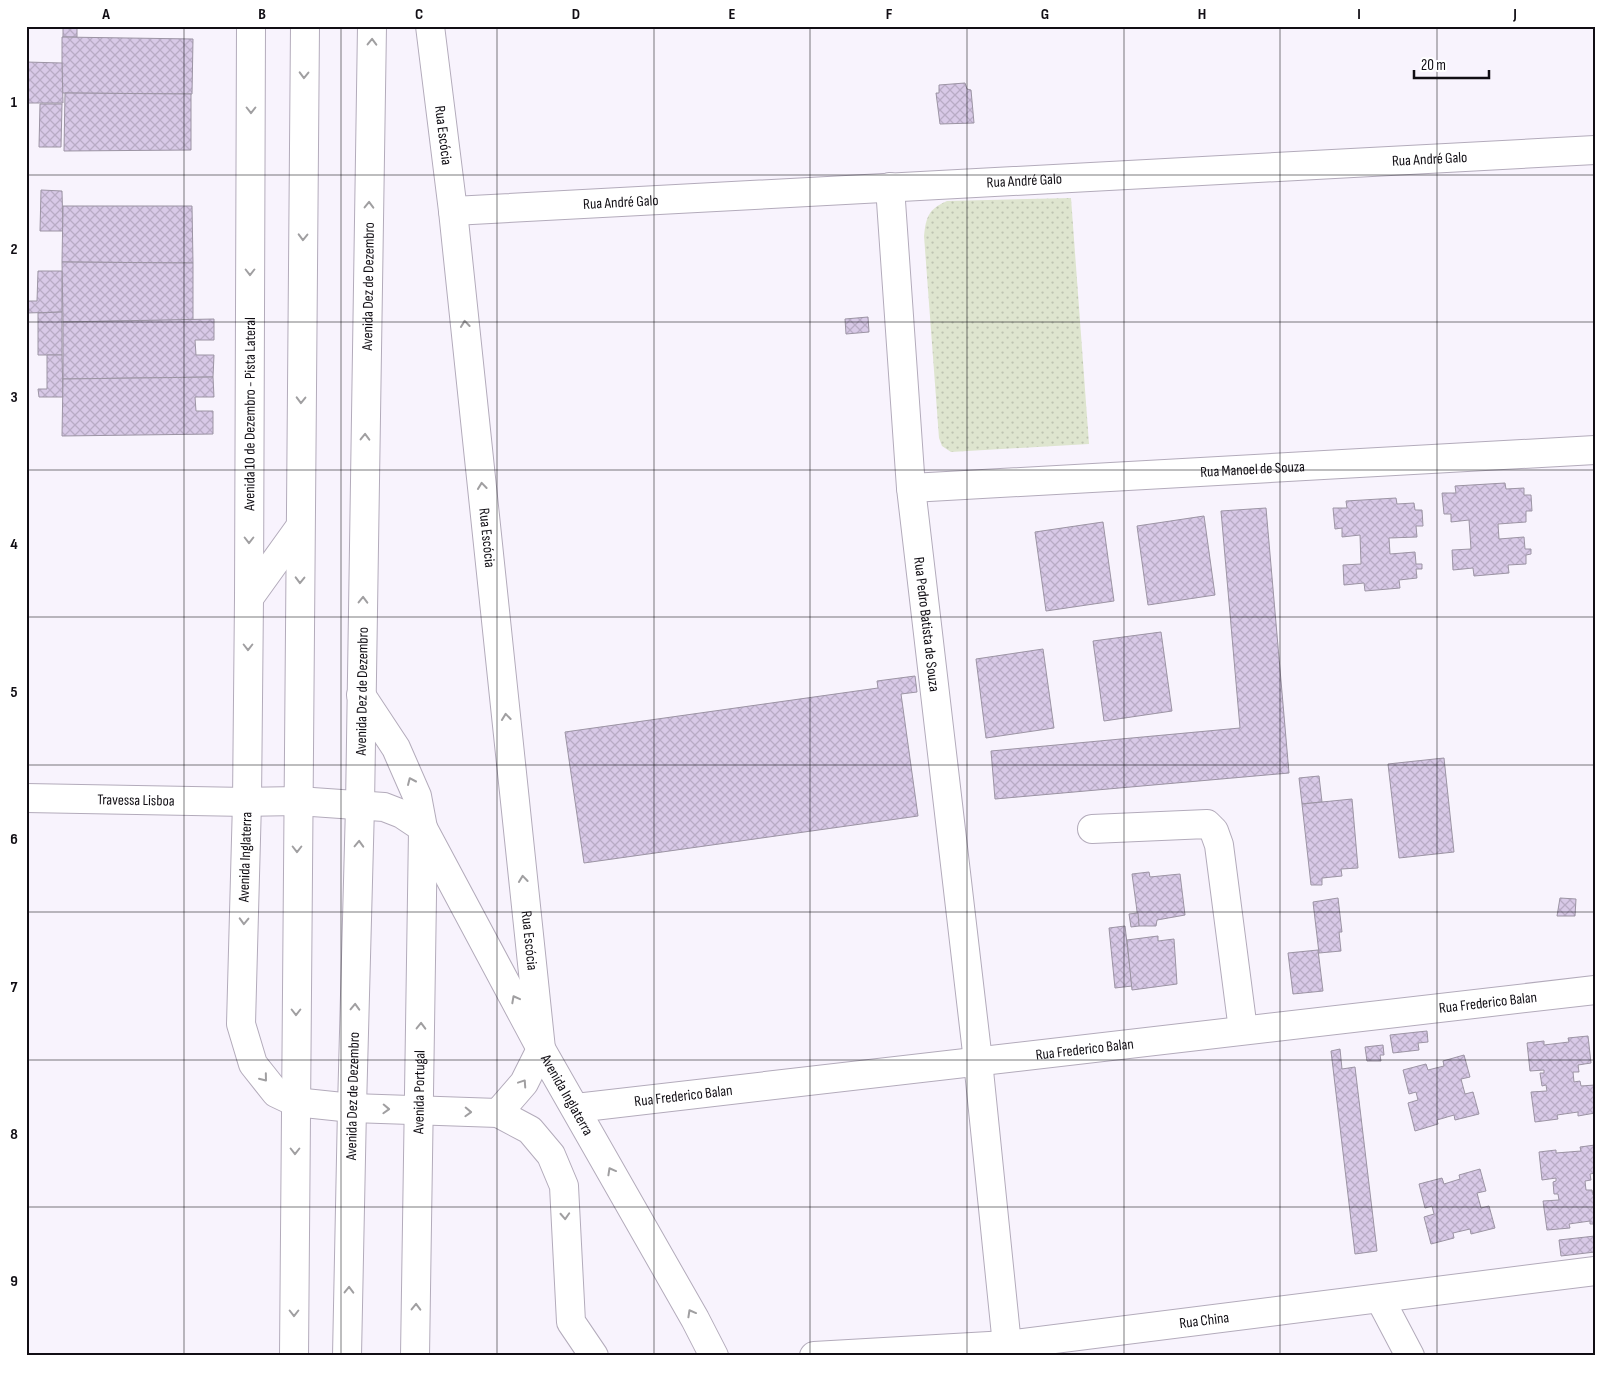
<svg xmlns="http://www.w3.org/2000/svg" width="1621" height="1382" viewBox="0 0 1621 1382" font-family="'Sofia Sans Condensed',sans-serif">
<defs>
<pattern id="park-dots" width="8" height="8" patternUnits="userSpaceOnUse" patternTransform="scale(1.25)"><rect width="8" height="8" fill="#dee5cf"/><path d="M2 2h.1M6 6h.1" fill="none" stroke="#bdc3b1" stroke-width="1.8" stroke-linecap="round"/></pattern>
<pattern id="building-cross-hatch" width="8" height="8" patternUnits="userSpaceOnUse" patternTransform="scale(1.25)"><rect width="8" height="8" fill="#d8c9e7"/><path d="M0 0l8 8M0 8l8-8" fill="none" stroke="#b8abc5"/></pattern>
</defs>
<rect width="100%" height="100%" fill="#f8f3fd"/>
<!-- park -->
<path fill="url(#park-dots)" d="M1071,198l18,246 -138,8 -9,-6 -3,-8 -15,-202c2,-20 5,-27 23,-35z"/>
<!-- building -->
<g fill="url(#building-cross-hatch)" stroke="#9c94a4">
<rect x="63" y="26" width="14" height="11"/>
<path d="M62,37l131,2 -1,55 -130,-1z"/>
<path d="M26,62l36,1 1,40h-37z"/>
<path d="M965,83l2,6 4,1 3,33 -34,1 -4,-31h3v-8z"/>
<path d="M65,93l126,1v56l-127,1z"/>
<path d="M40,104h22l-1,43h-22z"/>
<path d="M41,190l21,1 1,40h-23z"/>
<path d="M63,206h129l1,57 -131,-1z"/>
<path d="M62,262l131,1v57l-130,2z"/>
<path d="M38,271h24v41l-36,1v-12h11z"/>
<path d="M62,312v43h-24v-42z"/>
<path d="M868,317l1,15 -23,2 -1,-15z"/>
<path d="M214,319v21h-19l1,15h18l-1,22 -150,2v-57z"/>
<path d="M47,355h15l1,42h-24l-1,-8h9z"/>
<path d="M213,377l1,20h-19l1,14h17v23l-151,2 1,-57z"/>
<path d="M1505,483l1,6 18,-1v7h7l1,16h-6v11l-28,2 1,15 25,-2 1,12h6v5l-5,1v9l-18,1 1,8 -35,3 -1,-8 -20,2 -1,-20 19,-1 -2,-29 -18,2v-8h-7l-2,-21h14l-1,-7z"/>
<path d="M1396,498l1,6 17,-1 1,7h7l1,16h-7l1,11 -28,1 1,16 25,-2 1,12h6v5h-6l1,9 -18,2 1,8 -35,3 -1,-8 -20,2 -1,-20 18,-1 -1,-29 -18,2v-9l-7,1 -2,-21h14l-1,-7z"/>
<path d="M1266,508l23,265 -294,26 -4,-48 249,-23 -19,-217z"/>
<path d="M1204,516l11,79 -67,10 -11,-79z"/>
<path d="M1103,522l11,79 -68,10 -11,-79z"/>
<path d="M1161,632l11,79 -68,10 -11,-80z"/>
<path d="M1043,649l11,79 -68,10 -10,-79z"/>
<path d="M915,676l2,16 -16,2 17,122 -334,47 -19,-131 313,-44 -1,-7z"/>
<path d="M1444,758l10,94 -55,6 -11,-94z"/>
<path d="M1319,776l3,26 -20,2 -3,-26z"/>
<path d="M1352,799l6,69 -17,1 1,7 -20,2v7h-11l-9,-81z"/>
<path d="M1149,872l1,5 30,-3 5,41 -28,5 -1,6h-17l-7,-52z"/>
<path d="M1338,898l4,34h-3l2,19 -22,2 -6,-51z"/>
<path d="M1560,898l16,1 -1,17h-18z"/>
<path d="M1138,913l1,13 -8,1 -2,-13z"/>
<path d="M1125,926l7,60 -17,2 -6,-60z"/>
<path d="M1158,936v5l16,-2 3,45 -45,6 -5,-50z"/>
<path d="M1318,950l5,41 -30,3 -5,-41z"/>
<path d="M1427,1031l1,11 -10,1 1,7 -26,3 -3,-18z"/>
<path d="M1588,1036l3,27 -13,2 1,7h-6l1,10 6,-1 1,5 14,-1v28l-17,3v-4l-21,3 1,4 -23,3 -4,-30 16,-1 -1,-6 -4,1 -2,-13h4v-3l-14,1 -3,-28 17,-2v4l25,-3 -1,-4z"/>
<path d="M1383,1045l1,10h-4l1,6h-14l-2,-14z"/>
<path d="M1340,1049l2,20 13,-2 22,184 -22,3 -24,-203z"/>
<path d="M1464,1055l6,22 -9,2 4,15 8,-2 6,22 -24,6 -1,-5 -17,5 1,4 -23,7 -7,-28 10,-3 -2,-8 -7,2 -6,-24 23,-6 2,6 16,-4 -1,-5z"/>
<path d="M1595,1145v28l-5,1 1,6 -6,1 1,9h6l1,5h2v29h-5v-3l-21,3 1,4 -23,2 -4,-29 16,-1 -1,-6h-4l-1,-12 3,-1v-3l-14,2 -3,-28 17,-2v3l25,-2 -1,-4z"/>
<path d="M1480,1169l6,22 -9,2 4,15 8,-2 6,22 -24,6 -1,-5 -17,4 1,5 -23,6 -7,-27 10,-3 -2,-8 -7,2 -6,-24 23,-6 2,6 16,-5 -1,-4z"/>
<path d="M1595,1236v16l-34,4 -2,-16z"/>
</g>
<g fill="none" stroke-linecap="round" stroke-linejoin="round">
<!-- street casing -->
<g stroke="#b3abbb" stroke-width="30">
<g id="street">
<path id="s1" d="M890,187l21,301 67,573 29,284"/>
<path id="s2" d="M911,488l684,-38"/>
<path id="s3" d="M249,598l2,-572"/>
<path id="s4" d="M26,798l221,4"/>
<path d="M1092,829l115,-5 7,7 5,14 24,185"/>
<path id="s5" d="M576,1108l1019,-118"/>
<path d="M1380,1299l30,57"/>
<path id="s6" d="M814,1356l193,-11 588,-74"/>
</g>
</g>
<!-- secondary casing -->
<g stroke="#b3abbb" stroke-width="30">
<g id="secondary">
<path id="s7" d="M430,26l23,185 88,838 -17,34 -26,30"/>
<path id="s8" d="M453,211l1142,-61"/>
<path d="M249,598l-2,204 -6,222 12,40 23,29 19,9 57,6 146,5 32,17 21,25 13,31 7,136 23,34"/>
<path id="s9" d="M247,802l51,-1 86,6 18,7 21,14 118,221 154,270 19,37"/>
<path id="s10" d="M415,1356l8,-526"/>
</g>
</g>
<!-- highway casing -->
<g stroke="#b3abbb" stroke-width="30">
<g id="highway">
<path d="M249,598l51,-71"/>
<path d="M361,695l35,53 21,48 6,32"/>
<path d="M294,1356l11,-1330"/>
<path id="s11" d="M347,1356l5,-248 8,-302 12,-780"/>
</g>
</g>
<!-- street -->
<use href="#street" stroke="#fff" stroke-width="28"/>
<!-- secondary -->
<use href="#secondary" stroke="#fff" stroke-width="28"/>
<!-- highway -->
<use href="#highway" stroke="#fff" stroke-width="28"/>
</g>
<!-- one-way arrows -->
<defs><path id="oneway-chevron" d="M-2-3.5L2.5 0L-2 3.5" fill="none" stroke-width="1.6" stroke-linecap="round" stroke-linejoin="round" transform="scale(1.25)"/></defs>
<g stroke="#a09fa1">
<use href="#oneway-chevron" transform="translate(372 42) rotate(-89)"/>
<use href="#oneway-chevron" transform="translate(304 75) rotate(91)"/>
<use href="#oneway-chevron" transform="translate(251 110) rotate(90)"/>
<use href="#oneway-chevron" transform="translate(369 205) rotate(-89)"/>
<use href="#oneway-chevron" transform="translate(303 237) rotate(91)"/>
<use href="#oneway-chevron" transform="translate(250 272) rotate(90)"/>
<use href="#oneway-chevron" transform="translate(465 324) rotate(-96)"/>
<use href="#oneway-chevron" transform="translate(301 400) rotate(91)"/>
<use href="#oneway-chevron" transform="translate(365 437) rotate(-89)"/>
<use href="#oneway-chevron" transform="translate(482 486) rotate(-96)"/>
<use href="#oneway-chevron" transform="translate(249 540) rotate(90)"/>
<use href="#oneway-chevron" transform="translate(300 580) rotate(91)"/>
<use href="#oneway-chevron" transform="translate(363 600) rotate(-89)"/>
<use href="#oneway-chevron" transform="translate(248 647) rotate(90)"/>
<use href="#oneway-chevron" transform="translate(506 717) rotate(-96)"/>
<use href="#oneway-chevron" transform="translate(411 781) rotate(-114)"/>
<use href="#oneway-chevron" transform="translate(359 844) rotate(-88)"/>
<use href="#oneway-chevron" transform="translate(297 849) rotate(90)"/>
<use href="#oneway-chevron" transform="translate(523 879) rotate(-96)"/>
<use href="#oneway-chevron" transform="translate(244 921) rotate(92)"/>
<use href="#oneway-chevron" transform="translate(515 999) rotate(-118)"/>
<use href="#oneway-chevron" transform="translate(355 1007) rotate(-88)"/>
<use href="#oneway-chevron" transform="translate(296 1012) rotate(90)"/>
<use href="#oneway-chevron" transform="translate(421 1026) rotate(-89)"/>
<use href="#oneway-chevron" transform="translate(264 1078) rotate(51)"/>
<use href="#oneway-chevron" transform="translate(523 1083) rotate(-56)"/>
<use href="#oneway-chevron" transform="translate(386 1109) rotate(2)"/>
<use href="#oneway-chevron" transform="translate(468 1112) rotate(2)"/>
<use href="#oneway-chevron" transform="translate(295 1151) rotate(90)"/>
<use href="#oneway-chevron" transform="translate(611 1171) rotate(-119)"/>
<use href="#oneway-chevron" transform="translate(565 1216) rotate(87)"/>
<use href="#oneway-chevron" transform="translate(349 1290) rotate(-89)"/>
<use href="#oneway-chevron" transform="translate(416 1307) rotate(-89)"/>
<use href="#oneway-chevron" transform="translate(294 1313) rotate(90)"/>
<use href="#oneway-chevron" transform="translate(691 1313) rotate(-119)"/>
</g>
<!-- grid -->
<path fill="none" stroke="#110e14" stroke-width="1" stroke-opacity="0.55" d="M184,26v1330M341,26v1330M497,26v1330M654,26v1330M810,26v1330M967,26v1330M1124,26v1330M1280,26v1330M1437,26v1330M26,175h1569M26,322h1569M26,470h1569M26,617h1569M26,765h1569M26,912h1569M26,1060h1569M26,1207h1569"/>
<g text-anchor="middle" stroke-width="4" stroke-linejoin="round" paint-order="stroke">
<!-- street labels -->
<g font-size="15" fill="#110e14" stroke="#fff">
<text dy="5" stroke="none"><textPath href="#s7" startOffset="110">Rua Escócia</textPath></text>
<text dy="5" stroke="none"><textPath href="#s8" startOffset="978">Rua André Galo</textPath></text>
<text dy="5" stroke="none"><textPath href="#s8" startOffset="572">Rua André Galo</textPath></text>
<text dy="5" stroke="none"><textPath href="#s8" startOffset="168">Rua André Galo</textPath></text>
<text dy="5" stroke="none"><textPath href="#s11" startOffset="1070">Avenida Dez de Dezembro</textPath></text>
<text dy="5" stroke="none"><textPath href="#s3" startOffset="184">Avenida 10 de Dezembro - Pista Lateral</textPath></text>
<text dy="5" stroke="none"><textPath href="#s2" startOffset="342">Rua Manoel de Souza</textPath></text>
<text dy="5" stroke="none"><textPath href="#s7" startOffset="515">Rua Escócia</textPath></text>
<text dy="5" stroke="none"><textPath href="#s1" startOffset="439">Rua Pedro Batista de Souza</textPath></text>
<text dy="5" stroke="none"><textPath href="#s11" startOffset="665">Avenida Dez de Dezembro</textPath></text>
<text dy="5" stroke="none"><textPath href="#s4" startOffset="110">Travessa Lisboa</textPath></text>
<text transform="translate(245 857) rotate(-88)" y="5">Avenida Inglaterra</text>
<text dy="5" stroke="none"><textPath href="#s7" startOffset="920">Rua Escócia</textPath></text>
<text dy="5" stroke="none"><textPath href="#s5" startOffset="918">Rua Frederico Balan</textPath></text>
<text dy="5" stroke="none"><textPath href="#s5" startOffset="512">Rua Frederico Balan</textPath></text>
<text dy="5" stroke="none"><textPath href="#s10" startOffset="264">Avenida Portugal</textPath></text>
<text dy="5" stroke="none"><textPath href="#s9" startOffset="485">Avenida Inglaterra</textPath></text>
<text dy="5" stroke="none"><textPath href="#s5" startOffset="108">Rua Frederico Balan</textPath></text>
<text dy="5" stroke="none"><textPath href="#s11" startOffset="260">Avenida Dez de Dezembro</textPath></text>
<text dy="5" stroke="none"><textPath href="#s6" startOffset="392">Rua China</textPath></text>
</g>
</g>
<!-- border -->
<rect width="1621" height="1382" fill="none" stroke="#ffffff" stroke-width="55"/>
<!-- scale -->
<path d="M1414 70v8h75v-8" fill="none" stroke="#110e14" stroke-width="2.5"/>
<text x="1421" y="70" font-size="15" fill="#110e14" stroke="#ffffff" stroke-width="4" paint-order="stroke">20 m</text>
<rect x="28" y="28" width="1566" height="1326" fill="none" stroke="#110e14" stroke-width="2"/>
<g font-size="16" text-anchor="middle" font-weight="bold" fill="#110e14">
<text x="106" y="19">A</text>
<text x="262" y="19">B</text>
<text x="419" y="19">C</text>
<text x="576" y="19">D</text>
<text x="732" y="19">E</text>
<text x="889" y="19">F</text>
<text x="1045" y="19">G</text>
<text x="1202" y="19">H</text>
<text x="1359" y="19">I</text>
<text x="1515" y="19">J</text>
<text x="14" y="107">1</text>
<text x="14" y="254">2</text>
<text x="14" y="402">3</text>
<text x="14" y="549">4</text>
<text x="14" y="697">5</text>
<text x="14" y="844">6</text>
<text x="14" y="992">7</text>
<text x="14" y="1139">8</text>
<text x="14" y="1286">9</text>
</g>
</svg>
